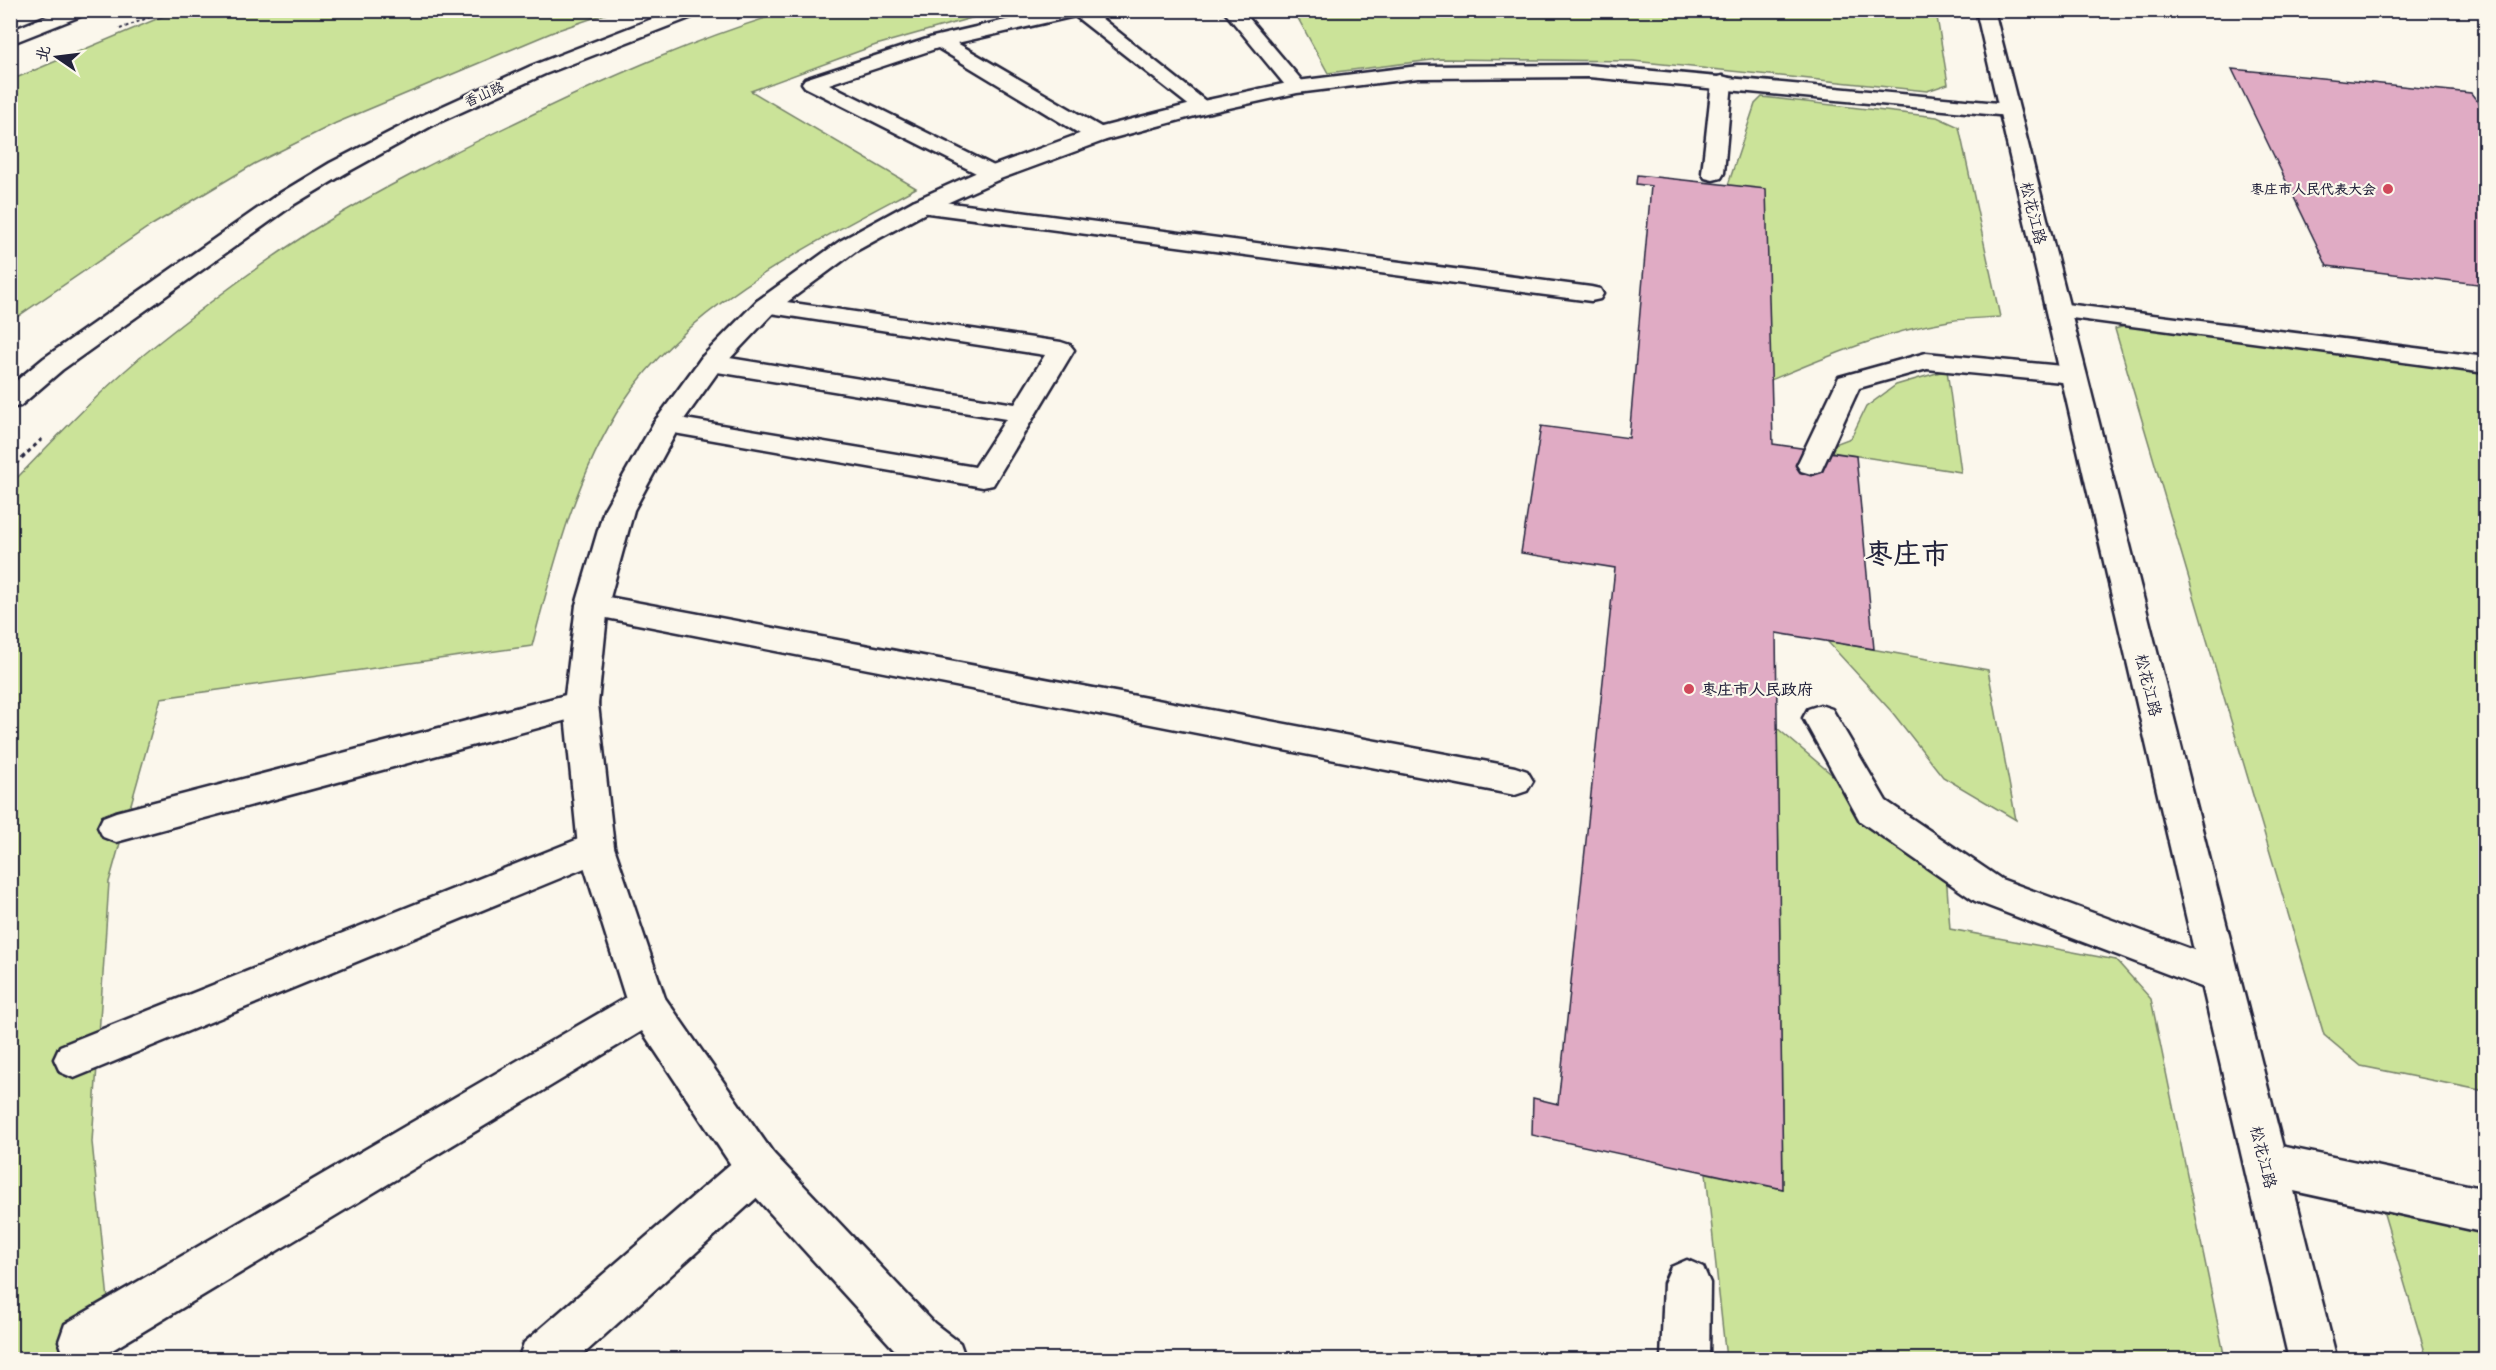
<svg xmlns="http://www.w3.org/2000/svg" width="2496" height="1370" viewBox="0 0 2496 1370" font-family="Mali,'LXGW WenKai TC',sans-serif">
<rect width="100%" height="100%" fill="#fbf7ec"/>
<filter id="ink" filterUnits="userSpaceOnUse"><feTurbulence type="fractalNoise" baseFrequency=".0167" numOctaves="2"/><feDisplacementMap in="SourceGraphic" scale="12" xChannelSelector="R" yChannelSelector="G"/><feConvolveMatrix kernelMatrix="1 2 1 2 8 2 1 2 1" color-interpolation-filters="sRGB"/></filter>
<g filter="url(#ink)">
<!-- green -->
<g fill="#cbe399" stroke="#76826a" stroke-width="1.5">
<path d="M178,10h436v1l-56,19 -222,93 -82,41 -107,64 -136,93v-241z"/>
<path d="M788,11h208l-120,34 -125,46 165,97c-99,53 -229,117 -292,213 -48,74 -70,161 -92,245l-371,52 -52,184 -17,260 22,217h-103l-1,-874c46,-47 92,-97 143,-138 51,-41 103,-80 157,-115 71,-44 146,-81 221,-117 83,-40 169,-78 257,-104z"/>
<path d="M1294,11h642l12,73 -21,7 -294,-30 -193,-2 -112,14z"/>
<path d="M1762,97l175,20 22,10 41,190c-17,1 -34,1 -51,4 -62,10 -120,35 -178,59l-43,-195 27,-81z"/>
<path d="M2138,322l347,45v724l-124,-25 -37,-31 -209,-706z"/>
<path d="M1947,370l14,102 -142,-22 32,-12 15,-31 30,-22z"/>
<path d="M1827,641l161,29 28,150 -73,-43 -51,-65z"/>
<path d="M1777,728l98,83 70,47 5,71 166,31 35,39 74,360h-499l-20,-186 77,16z"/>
<path d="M2379,1197l106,23v139h-58z"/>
</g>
<!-- building -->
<g fill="#e0abc4" stroke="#22223b" stroke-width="1.5">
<path d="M2232,69l239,24 15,20v172l-159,-19z"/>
<path d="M1637,175l129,14 7,255 83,12 18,193 -98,-16 7,556 -251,-54 1,-37 25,6 57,-536 -94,-15 20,-127 88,12 22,-252 -15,-2z"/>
</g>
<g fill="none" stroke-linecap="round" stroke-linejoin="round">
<!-- lane casing -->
<g stroke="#22223b" stroke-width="5">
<g id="lane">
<path d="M1048,10h43l122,97 -3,4 -7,2 -7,-2 -121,-95 -118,27 149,87 3,5 -3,5 -8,1 -8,-1 -152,-92 -109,36 171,85 3,5 -3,5 -8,2 -187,-94 -3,-4 3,-4 128,-42z"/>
<path d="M1223,10h19l62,73 3,4 -3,4h-14z"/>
<path d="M1722,76l7,2 3,4 -8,91 -3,5 -8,2 -8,-2 -3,-5 10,-91 3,-4z"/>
<path d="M921,199l670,88 9,2 3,5 -3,5 -9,2 -678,-90 -3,-5 3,-5z"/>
<path d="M766,299l295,43 9,3 4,5 -81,135 -10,2 -326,-57 -4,-6 4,-6 10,-2 308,51 31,-48 -295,-48 -9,-2 -4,-6 4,-6 9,-2 304,49 30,-49 -288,-44 -3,-5 3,-5z"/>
<path d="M1926,353l147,14 9,2 4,6 -4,6 -9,2 -146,-14 -68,19 -38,83 -10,3 -10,-3 -4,-6 42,-88z"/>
<path d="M592,594l923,173 12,4 6,10 -6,10 -12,4 -934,-182 -5,-8 5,-8z"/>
<path d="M581,691l12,4 5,9 -5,9 -477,129 -13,-5 -5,-10 5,-10 13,-5z"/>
<path d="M1820,705l12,4 54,92 115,78 233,86 6,12 -6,12 -14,5 -245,-93 -115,-80 -57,-103 5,-9z"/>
<path d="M596,832l13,4 5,11 -5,11 -535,220 -14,-6 -6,-13 6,-13z"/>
<path d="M648,988l14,5 6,13 -6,13 -563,339 -5,2 -29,-2 -6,-17 6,-17 569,-331z"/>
<path d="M758,1147l15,6 7,15 -7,15 -196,177h-59l6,-17 219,-190z"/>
<path d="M1687,1260l16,7 7,16 -1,77h-48l3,-77 7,-16z"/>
</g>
</g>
<!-- street casing -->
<g stroke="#22223b" stroke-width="5">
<g id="street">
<path d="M1589,65l420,39 7,2 3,4 -3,4 -7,2 -420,-39 -171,1 -121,15 -91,20 -100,27 -106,39 -71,32 -73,40 -81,60 -55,58 -40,56 -46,85 -26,95 -10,99 16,143 51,151 108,155 161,170 26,20 6,17h-62l-161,-177 -109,-164 -6,-13 -50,-159 -14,-143 12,-99 28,-95 49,-86 49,-67 55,-56 83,-60 73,-40 71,-32 106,-39 113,-29 94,-20 121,-15z"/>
<path d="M2058,303l428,54v16l-437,-58 -3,-5 3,-5z"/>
<path d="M2266,1143l220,46v44l-220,-48 -15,-6 -7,-15 7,-15z"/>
</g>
</g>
<!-- secondary casing -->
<g stroke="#22223b" stroke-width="5">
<g id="secondary">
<path d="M61,10h27l-2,4 -76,30v-13z"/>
<path d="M675,10h27l-2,4 -155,60 -110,50 -89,49 -53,32 -231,165 -42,36 -10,2v-22l34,-28 233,-163 53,-32 91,-47 110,-50z"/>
<path d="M1976,10h18l343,1350h-48z"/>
</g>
</g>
<!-- path-far1 -->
<g stroke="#22223b" stroke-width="2" stroke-dasharray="3 3" stroke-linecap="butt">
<path d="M737,19l28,-9"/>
<path d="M120,29l47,-19"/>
</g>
<!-- path -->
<path stroke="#22223b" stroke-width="3" stroke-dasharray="4 4" stroke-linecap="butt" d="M10,469l33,-31"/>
<!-- lane -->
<use href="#lane" fill="#fbf7ec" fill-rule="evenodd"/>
<!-- street -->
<use href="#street" fill="#fbf7ec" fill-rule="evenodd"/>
<!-- secondary -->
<use href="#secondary" fill="#fbf7ec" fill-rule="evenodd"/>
</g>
</g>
<!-- markers -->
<g fill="#d1495b" stroke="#fbf7ec" stroke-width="2">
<circle cx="2388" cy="189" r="6"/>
<circle cx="1689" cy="689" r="6"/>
</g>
<g text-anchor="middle" stroke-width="4.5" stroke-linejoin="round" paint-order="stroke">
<!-- far-street labels -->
<g font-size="14" fill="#22223b" stroke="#fbf7ec">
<text transform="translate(484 94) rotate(-24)" y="5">香山路</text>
</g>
<!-- far-poi labels -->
<g font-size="14" font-weight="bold" fill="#22223b" stroke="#fbf7ec" text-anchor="end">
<text x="2376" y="194">枣庄市人民代表大会</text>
</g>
<!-- street labels -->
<g font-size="16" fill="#22223b" stroke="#fbf7ec">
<text transform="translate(2034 213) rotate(76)" y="6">松花江路</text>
<text transform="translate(2149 685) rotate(76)" y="6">松花江路</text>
<text transform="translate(2264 1157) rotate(76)" y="6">松花江路</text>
</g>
<!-- poi labels -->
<g font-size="16" font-weight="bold" fill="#22223b" stroke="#fbf7ec" text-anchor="start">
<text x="1701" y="695">枣庄市人民政府</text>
</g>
<!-- town labels -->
<g font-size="28" font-weight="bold" fill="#22223b" stroke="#fbf7ec">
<text x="1907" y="563">枣庄市</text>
</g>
</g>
<!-- margin -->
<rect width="2496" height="1370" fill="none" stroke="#fbf7ec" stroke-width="36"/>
<rect x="18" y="18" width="2460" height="1334" fill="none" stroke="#22223b" stroke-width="2" filter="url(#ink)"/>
<!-- north arrow -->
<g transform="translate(57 57) rotate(284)" stroke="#fbf7ec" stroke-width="4.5" paint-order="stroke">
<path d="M0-4.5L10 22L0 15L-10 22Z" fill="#22223b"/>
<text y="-9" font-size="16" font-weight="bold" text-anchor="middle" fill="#22223b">北</text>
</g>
</svg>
